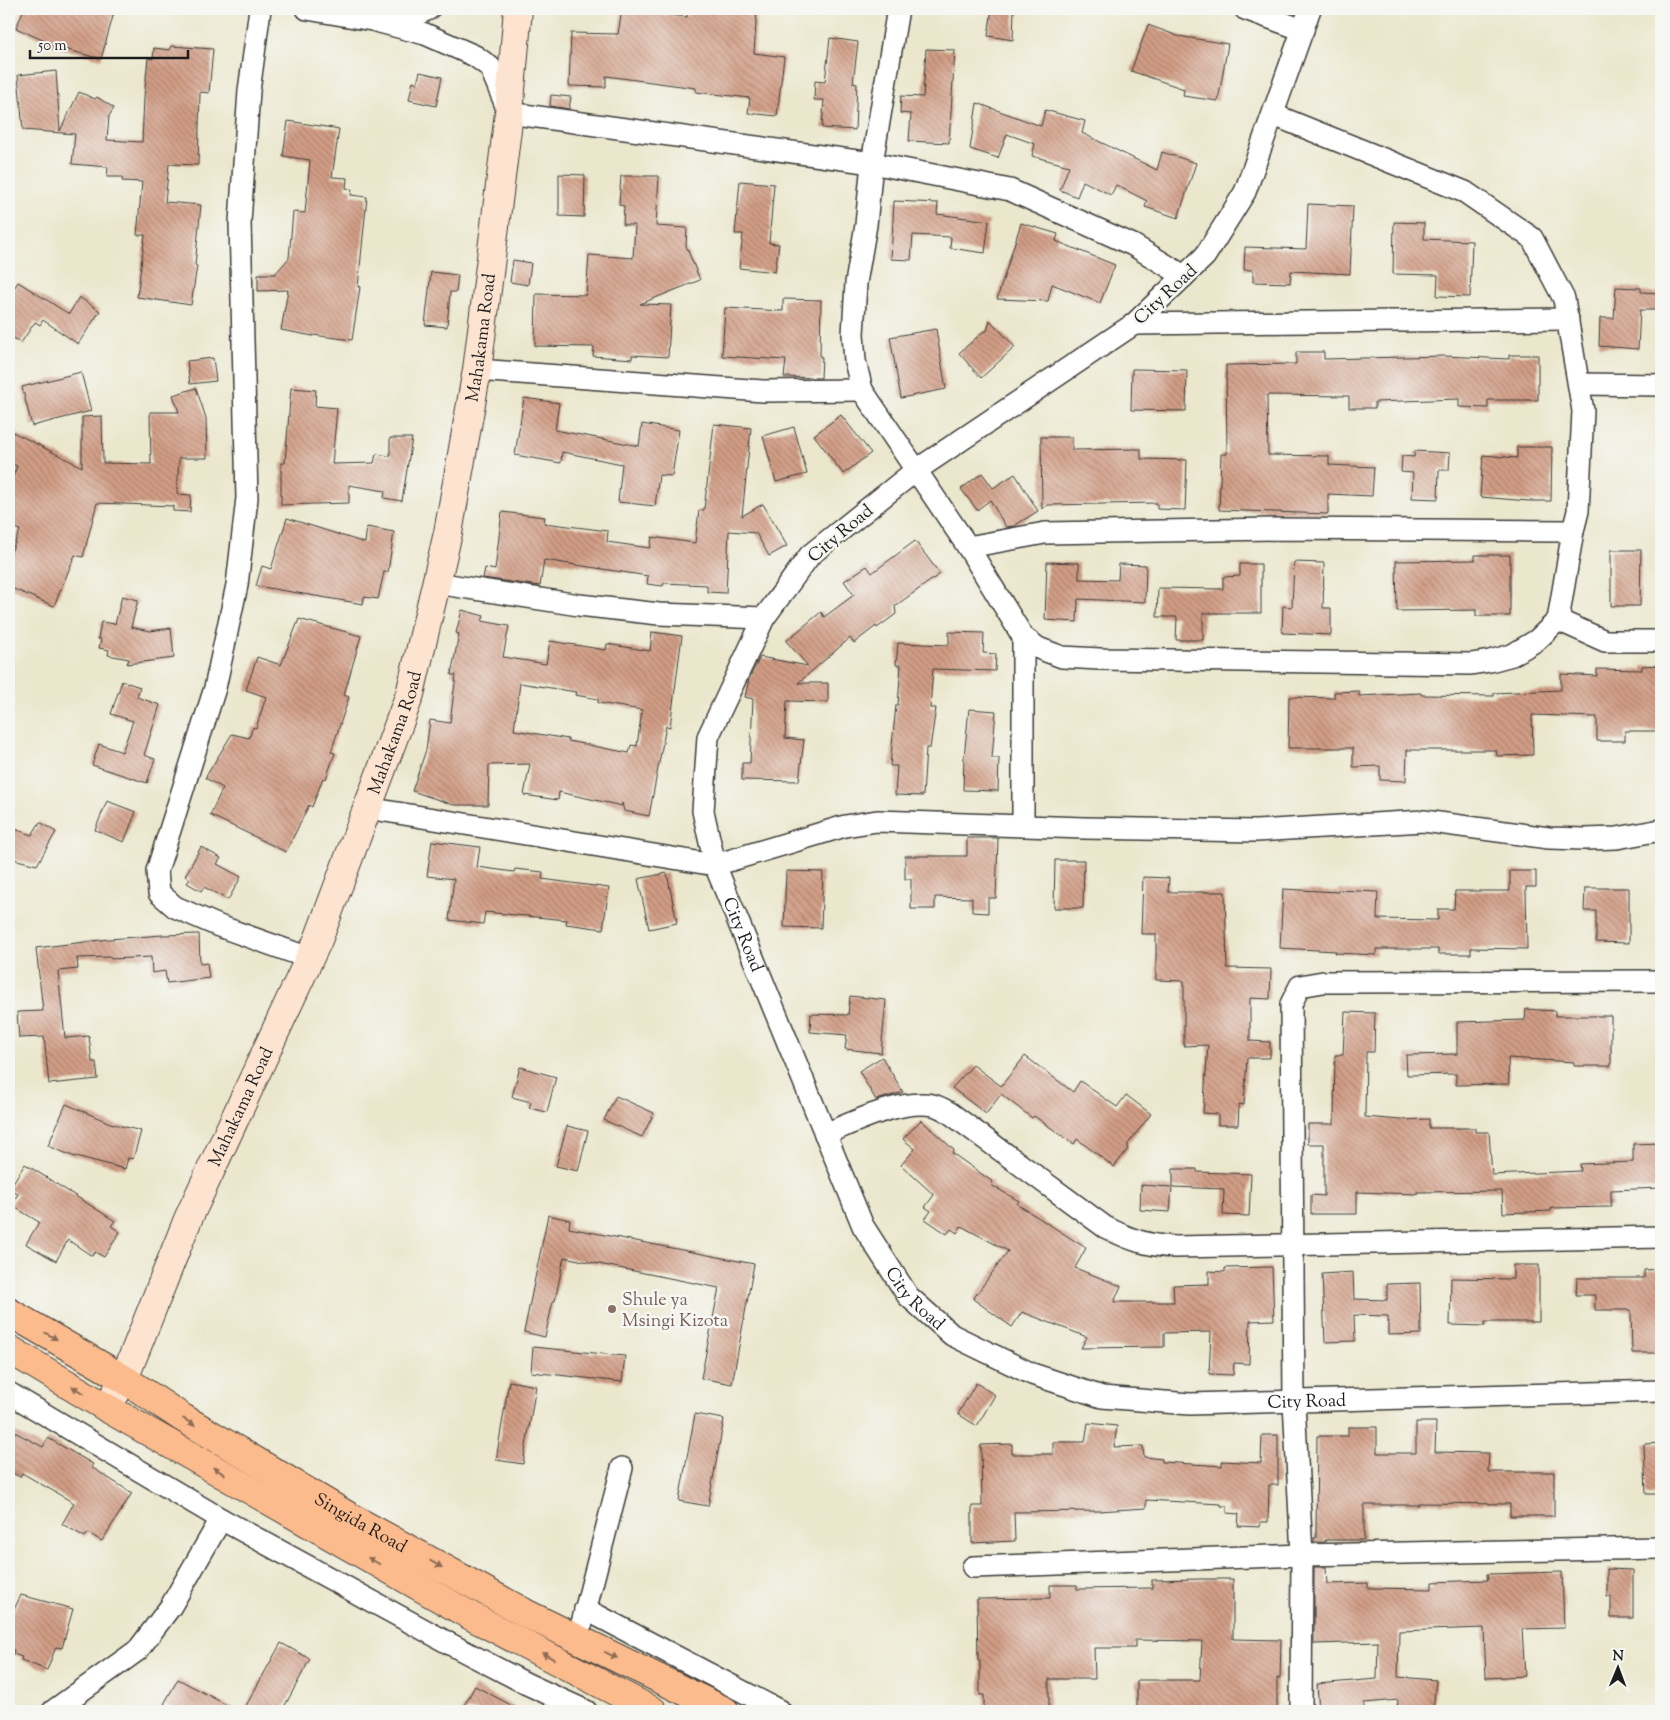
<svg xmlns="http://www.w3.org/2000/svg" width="1670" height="1720" viewBox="0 0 1670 1720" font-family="'Sorts Mill Goudy',serif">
<defs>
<pattern id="building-back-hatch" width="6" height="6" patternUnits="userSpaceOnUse" patternTransform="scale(1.25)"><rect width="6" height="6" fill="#d29d85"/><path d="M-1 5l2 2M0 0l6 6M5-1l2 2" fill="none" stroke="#aa7f6c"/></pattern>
</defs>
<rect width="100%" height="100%" fill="#f6f6f2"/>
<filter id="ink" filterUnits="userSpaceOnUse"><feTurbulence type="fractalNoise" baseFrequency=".02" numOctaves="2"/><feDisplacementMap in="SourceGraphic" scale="10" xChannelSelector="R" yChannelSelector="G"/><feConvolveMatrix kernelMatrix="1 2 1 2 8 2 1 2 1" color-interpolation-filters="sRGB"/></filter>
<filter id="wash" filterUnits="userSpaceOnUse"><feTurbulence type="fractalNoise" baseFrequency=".0096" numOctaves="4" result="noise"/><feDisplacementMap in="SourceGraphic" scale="20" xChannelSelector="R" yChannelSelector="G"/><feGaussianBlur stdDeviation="1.12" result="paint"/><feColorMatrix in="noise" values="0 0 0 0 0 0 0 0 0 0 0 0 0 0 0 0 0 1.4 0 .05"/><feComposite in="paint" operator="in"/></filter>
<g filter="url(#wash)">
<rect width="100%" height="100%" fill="#ebe7cd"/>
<g id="blocks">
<!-- building -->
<g fill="url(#building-back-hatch)" fill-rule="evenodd">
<path d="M24,9h91l-14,50 -55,-15 1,-2 -31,-14z"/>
<path d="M622,9l65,8 1,-8h69l-3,44 30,4 -7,59 -29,-3 2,-15 -54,-6v-4l-90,-12v11l-37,-1 2,-53 47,1z"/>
<path d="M992,9h22l-1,31 -25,-4z"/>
<path d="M1148,25l30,11 50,8 -10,57 -35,-5 1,-7 -53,-18z"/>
<path d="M830,38l28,4 -5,41 4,1 -2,46 -33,-2 2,-28h-10l1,-19 10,1z"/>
<path d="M171,46l42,3 -4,44 -9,-1 -2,73 -29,-1 -4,38 36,3 -6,60 2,1 -6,39 -54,-8 8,-62h-8l5,-53 -20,-1 1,-4h-16l1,-10 -36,-3 3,-30 -52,-4 -5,-55 38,-4 4,60 19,-39 16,7 2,-2 17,11 -5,8 -2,24 35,2 2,-44 4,-40 5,1 1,-11 16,2z"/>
<path d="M926,49l29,1 -6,93 -40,-2 2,-27 -11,-1 1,-17 22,1z"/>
<path d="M420,72l22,5 -6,29 -27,-6 4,-19 4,2z"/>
<path d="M551,95l20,2 -2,12 -19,-3z"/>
<path d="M977,103l64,23 4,-16 40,11 -3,12 75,37 5,-18 34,11 -18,55 -33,-11 2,-6 -31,-16 -5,10 -28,-14 -6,16 -17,-7 9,-24 -37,-10 3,-12 -28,-10 -9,24 -28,-9z"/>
<path d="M288,121l51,8 -7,48 15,1 -1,10 6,1 -1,6 16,2 -9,90h2l-8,53 -39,-5v1l-32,-6 7,-40 -30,1v-17h17l14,-16 4,-46 12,1 5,-53 -27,-4z"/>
<path d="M559,174l26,1 -1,42 -25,-1z"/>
<path d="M621,176h38l-3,50 31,2 -1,18 14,34 -60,24 31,1 -3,52 -36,-2v4l-39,-3 1,-9 -59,-1 1,-52 50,1 3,-40 44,3 2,-33h-12l1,-19 -5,-1z"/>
<path d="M740,181l34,3 -5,59 10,1 -4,28 -36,-4 4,-34h-8z"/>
<path d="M894,201l44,2 -1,11 52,7 -4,32 -35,-5 1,-11 -38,-2 -2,25 -20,-1z"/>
<path d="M1308,204l45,2 -3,68 -59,-3 -1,12 -37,-1v-12h-9l1,-23 61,2z"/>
<path d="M1394,222l30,1v16l48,2 -2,56 -33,-1 1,-21 -45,-1z"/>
<path d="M1021,223l37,11 -2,7 59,24 -15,38 -48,-19 -4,17 -51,-2z"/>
<path d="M513,260l18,3 -3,22 -18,-3z"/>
<path d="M431,272l27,3 -2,17h-6l-3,35 -22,-2z"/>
<path d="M18,282l51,32 10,-17 21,14 -22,33 -35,-24 -3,5 -5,-3 -14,21 -12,-8v-39z"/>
<path d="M1616,287l25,1v4l20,1v17h-21l-2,39 -39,-3 1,-28h14z"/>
<path d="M783,299l38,1 -1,57h2l-1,21 -37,-1 2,-17 -64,-4 3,-48 58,3z"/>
<path d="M990,320l25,27 -34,31 -22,-25 25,-22h3z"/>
<path d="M936,329l10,60 -45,9 -11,-61z"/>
<path d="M1296,352h28v7l120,-3 65,3v-4h29v45h-50v8l-29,-1v-8l-84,3v6h-26v-12l-82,-1 1,60 61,1v9l45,2 -2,29 -44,-2v20l-109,-4 2,-56h6l-1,-89 70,-1z"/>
<path d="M213,358l3,23 -26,3 -3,-23z"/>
<path d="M1132,369l55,1 -1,41 -55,-1z"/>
<path d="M81,372l10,39 -59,15 -10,-39z"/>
<path d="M196,388l10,30 1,40h-28l-2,36 14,1 -1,17 -17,-1v-5l-76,-3 -14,54 -8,-2 -21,51 -45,-19v-30l11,-27 -11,-4v-39l8,-21 -8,-4v-21l4,-9 69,35v-50l20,-1 1,47 48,1 -1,-52h29l-6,-17z"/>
<path d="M291,388l25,2 -1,16 22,2 -5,56 42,-1 2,-9 14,2v-18h22l-10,63 -18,-3 1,-7 -36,-6v18l-68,2v-42h4z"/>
<path d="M524,398l35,5 -4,27 84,16 3,-22 37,6 -7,46 -13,-1 -4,31 -37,-4 4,-38 -60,-12 -1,11 -46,-8z"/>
<path d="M841,415l30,38 -28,21 -29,-39z"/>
<path d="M714,424l37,4 -9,88 21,-12 24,42 -18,10 -13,-23 -27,-2 -3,62 -19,-1v-7l-43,-2 -1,3 -16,-2 1,-8 -104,-16 -4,26 -57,-8 2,-10 10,2 7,-58 43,5 -1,6 64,8 -1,11 43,6 2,-11 43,6 4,-33h5z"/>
<path d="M794,427l13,47 -31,8 -13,-46z"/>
<path d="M1041,437h31v13l69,-1v10l46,1 -2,50 -28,-1v-6l-109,2 -6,4z"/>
<path d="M1517,447h35l-1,54h-22l-49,-4 3,-42 34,3z"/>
<path d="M1415,451l35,2 -1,17h-10l-1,29 -26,-1 1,-25 -12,-1 1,-16 12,1z"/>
<path d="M982,473l11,15 22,-14 23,37 -24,15 -8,1 -16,-27 -13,10 -16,-21z"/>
<path d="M287,518l78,25 2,-16 27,5 -6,40h-4l-6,27 -14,-2 -1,7 -107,-18 6,-20 9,3z"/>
<path d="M915,541l25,33 -45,32 1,8 -19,14 -1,-2 -22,17 -4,-5 -52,45h30v19l-41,-1 -2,37 19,2 -5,41 -57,-1v-17h8l3,-64 -8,-2 4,-18 11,-22 48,9 -22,-25 35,-29 3,5 30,-22 -10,-14 23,-15 5,7z"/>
<path d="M1611,550h30l-1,56h-29z"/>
<path d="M1475,555h35v61h-34v-6l-79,1 -1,-50 79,-1z"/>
<path d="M1047,562l32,1v16l39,1 1,-16 27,1 -1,37 -67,-3 -1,23 -32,-2z"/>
<path d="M1294,562l30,1 -1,45h8v27l-49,-2 1,-27 9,1z"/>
<path d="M1240,564h21v49h-58v27h-27l1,-23h-20l1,-29 65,1v-12l17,-1z"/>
<path d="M122,596l16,4 -7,27 19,4 21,-3 3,30 -47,6 2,-5 -21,-4 1,-5 -10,-2 2,-9h-3l3,-17 14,2z"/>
<path d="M462,610l22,6 -2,5 27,5 -6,31 43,7 4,-23 56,9 1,-6 43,7 2,-19 30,4 -12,91 -4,-1 -17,90 -25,-5 -2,-8v3l-63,-14 -1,8 -34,-5 6,-31 -41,1 -1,40h-34l-42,-14 14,-41 4,-30 20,3 6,-48h-5l8,-41 -3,-1zM520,683l56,9 -1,3 23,4v4l44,7 -5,36 -6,-1 -2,8 -61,-12v-2l-54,-9z"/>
<path d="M299,619l62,17 -17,59 5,2 -18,55 4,1 -9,26 -3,-1 -11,29 -3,-2 -23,47 -76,-37 13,-27 -18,-10 27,-44 17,4 4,-11 3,1 10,-31 -20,-7 11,-33 24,8z"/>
<path d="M949,632l35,1 -1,20 13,1 -1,17 -62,-2 -3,39h6l-6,40h-4l-3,48 -28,-1 2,-29h-7l6,-61h2l3,-40h-5l2,-22 51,2z"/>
<path d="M1661,665v66h-36v10h-28v-24l-65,-2 1,40 -36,1 -1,-6h-89l-1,31 -26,-1v-14l-27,1v-19h-65l1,-51 45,1v-6l25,-1v5l62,-3v2l73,1v-3l67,-3v-16l36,2v-7l45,1v-4z"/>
<path d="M122,681l18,6 -3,10 23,8 -16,50 11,4 -8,24 -55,-18 7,-21 23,8 11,-31 -22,-7z"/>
<path d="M969,709l27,2 -4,47h7l-1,33 -35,-1 1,-33z"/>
<path d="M107,801l29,11 -12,30 -29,-12z"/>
<path d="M40,822l16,10 -19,33 -28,-7v-31l23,8z"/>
<path d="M967,838h31l-2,60h-8v15l-16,-1v-14l-37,-1v12h-24v-30h-6v-23h62z"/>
<path d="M432,841l48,6 -3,20 37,5 1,-3 28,3 -1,7 67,9 -6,41 -37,-5 1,-4 -82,-8 -2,12 -34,-4 5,-41 -27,-3z"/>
<path d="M201,847l20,11 -4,6 24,13 -13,23 -24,-13 -3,4 -14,-8 3,-4 -5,-3z"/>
<path d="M1055,860h29l-1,48h-29z"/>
<path d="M786,871l37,1 -2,56 -37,-1z"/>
<path d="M1510,871h26v16h-10l1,62 -56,-1v6h-33v-5h-62v6l-41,-2 1,-2 -56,-3 3,-59 55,3v-2l40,2 -1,27 61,1v-11h16l1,-18h55z"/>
<path d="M667,873l10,50 -28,6 -11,-50z"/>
<path d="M1143,877l26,1 -1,14h57l2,76 44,1 -1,30 -20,-1v43l20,1v16h-23l-3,47 -5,-1 -1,21h-20v-11l-15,-1 5,-68 -24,1v-65l-28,-1v-46h-15z"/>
<path d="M1585,888h44v55l-33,-1v-31h-12z"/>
<path d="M199,934l1,30 7,-1 2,15 -42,5 -2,-12 -13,2 -1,-16 -40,2v-2l-34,1 1,11 -20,2 7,67 24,-2 3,26h4l2,17 -49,5 -5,-47 -25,1 -2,-26 26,-1 -7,-63 73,-9 54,-4z"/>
<path d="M850,996l36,4 -5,53 -36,-4 2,-14 -37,-3 1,-18 37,1z"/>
<path d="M1526,1009l29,2v5h56v50h-37v-4l-66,-4 1,26 -53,1v-11l-49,1 -1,-20 51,-1v-32l68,-2z"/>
<path d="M1345,1012l30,1 -1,39h-8l-1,65 35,3 29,-1v9h46v4h14l3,43 89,-4 -1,-7 53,-2v-18l28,-1v45l-50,2v17l-60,1v3l-48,2 -1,-22 -85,1v2l-60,-2v22h-46v-19l13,1v-52h-16v-20h26l1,-69h8z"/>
<path d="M1025,1056l48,36 7,-11 37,26 9,-12 25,19 -23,30v5l-14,18 -37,-28 -3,5 -40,-28 -2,2 -31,-24 -15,20 -34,-26 21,-23 28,21z"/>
<path d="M882,1057l21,35 -27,8 -17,-29z"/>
<path d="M520,1067l36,10 -9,35 -18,-4 2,-6 -19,-5z"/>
<path d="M616,1096l38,17 -12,24 -38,-17z"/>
<path d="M66,1104l44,19 31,8 -8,28 -5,-1 -3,11 -49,-13 -1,1 -27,-11z"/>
<path d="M921,1120l33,30 -2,3 41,29 -2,3 28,16 -2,3 69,44 -11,20 46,18 -7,16h60l-1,-17 36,-1v-13l16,1v-4l47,-1 2,53 -24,1 -1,43 -15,-1 -1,12 -24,-1 2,-42 -47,1v14l-83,1 6,-11 -65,-25 -10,15 -39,-28 35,-48 -47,-25 -4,7 -6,-4 -4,5 -22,-15 6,-8 -6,-4 9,-12 -33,-30 14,-16 -12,-10z"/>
<path d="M567,1126l21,5 -10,40 -22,-5z"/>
<path d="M25,1164l90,57 -4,5 9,6 -16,25 -9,-5 -3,4 -24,-16 -12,21 -30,-17 13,-22 -28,-17 7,-11 -9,-5z"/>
<path d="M1173,1169h24v3l54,2 -2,42 -26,-1 1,-26 -51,-2z"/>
<path d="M1141,1185l31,2 -2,25 -30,-2z"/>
<path d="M548,1215l22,5 -1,8 185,36 -22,120 -31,-6 18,-90 -155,-31 -9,44h-2l-8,36 -21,-5z"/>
<path d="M1513,1265h26v57h-54v4l-35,-1 1,-47 62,1z"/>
<path d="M1661,1269v84h-29l-1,-43h-36v-15h-19l1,-17h67v-8z"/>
<path d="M1353,1272l1,27 33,1v-16l33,-1 1,51 -33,1v-19l-34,-1 1,26 -30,1 -3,-68z"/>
<path d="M533,1347l92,9 -3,26 -91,-10z"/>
<path d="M509,1381l27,5 -13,78 -27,-4z"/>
<path d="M976,1383l19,12 -18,31 -19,-12z"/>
<path d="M695,1414l29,5 -16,87 -29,-5z"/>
<path d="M1416,1422h20l-1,30 54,1 -1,19h66v44h-44v-12l-91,-1v2h-55v35h-39l1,2h-12v-4h2l1,-102h31v-9h29v26h39z"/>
<path d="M1088,1423l29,3 -3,21 29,-1 1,11 18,2v3l60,4v-5l39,2 1,-28h16v50h-9l-1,37h-7l-1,5 -22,-1 1,-12 -12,-1v-7h-6v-2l-75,-4v8l-47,3 -85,1 1,29 -43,2v-37h10l-1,-61 31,-1v10h41v-12h32z"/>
<path d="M9,1429l34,18 5,-9 45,26 -2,3 41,26 -30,48 -14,-8 -3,4 -23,-13 12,-21 -52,-30 -2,4 -11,-6z"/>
<path d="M1661,1443v51h-15l-2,-50z"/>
<path d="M1314,1567h12l1,17 41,-1v5l64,1v-7l56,-2 -1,-6 75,-2 2,56 -42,1 3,47 -39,2 -2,-50 -85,3 -1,46 38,3 -3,31 -36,-1 1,-10 -34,3v8h-45l-2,-27 60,-5 1,-37 -64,2z"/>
<path d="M1607,1569l26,1v48h-22v-21h-4z"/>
<path d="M1201,1579h32v60l48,1 -1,39 -3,-1v33h-140v-31h63l2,-39 -67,-1v8h-41l1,31h-46v32h-65v-16h-4v-34h-2l-1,-62 73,-1v-13h27v4l75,-1v-8z"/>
<path d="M21,1595l52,14 -11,39 -6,-1 -9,23 -26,-10 1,-3 -9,-3 1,-4 -5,-3v-27z"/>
<path d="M281,1643l29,16 -28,52h-39z"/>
<path d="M178,1679l60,32h-62l-12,-7z"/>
<path d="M475,1686l47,25h-61z"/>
</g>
</g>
</g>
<g filter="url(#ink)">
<use href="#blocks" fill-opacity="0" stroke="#3b3a37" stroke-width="1"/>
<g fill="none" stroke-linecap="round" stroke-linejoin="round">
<!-- street casing -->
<g stroke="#3b3a37" stroke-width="24">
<g id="street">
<path d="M260,9l-11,82 -9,131 7,276 -10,87 -22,103 -58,183 2,22 16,14 44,19 90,32"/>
<path d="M307,9l65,11 53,14 50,22 15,11 19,46 363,50 138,27 123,55 51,31"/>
<path d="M898,9l-26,154 -6,62 -10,58 -3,51 2,27 7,29 106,157 55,90 15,11 24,9 38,2 371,5 19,-3 22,-6 25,-15 21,-20 15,-89 5,-20 5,-100 -19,-112 -32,-61 -67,-46 -191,-77"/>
<path d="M1245,9l58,21"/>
<path id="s1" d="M1310,9l-65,183 -40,64 -71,68 -219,147 -105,84 -46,63 -56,119 -5,74 12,54 148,361 45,70 44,39 80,39 70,23 88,7 471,-13"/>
<path d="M384,19l24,-1 21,-9"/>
<path d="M1134,324l434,-5"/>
<path d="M477,370l286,21 99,-1"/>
<path d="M1579,384l82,1"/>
<path d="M968,547l77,-14 229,-4 299,2"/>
<path d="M436,583l143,22 80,9 105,4"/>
<path d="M1558,620l47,21h56"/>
<path d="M367,808l348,57 130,-39 32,-5 207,7 172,3 168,-10 125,17 36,1 32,-1 44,-8"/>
<path d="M1023,826v-189"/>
<path d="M825,1134c30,-12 75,-35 108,-29 5,1 12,5 17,8l155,114c26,13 40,18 70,20l486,-10"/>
<path d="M9,1393l212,126 231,126 75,39 59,27"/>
<path d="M973,1567l329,-12 359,-7"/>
<path d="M585,1609l195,102"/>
<path d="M582,1623l40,-155"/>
<path d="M53,1711l85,-61 33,-44 50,-87"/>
<path d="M1301,1711l1,-156 -8,-153 -3,-398 9,-18 23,-4 338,-1"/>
</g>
</g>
<!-- secondary casing -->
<g stroke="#3b3a37" stroke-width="30">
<g id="secondary">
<path id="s2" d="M107,1408l17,-29 64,-160 130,-279 92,-246 38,-161 29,-163 32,-257 9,-104"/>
</g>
</g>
<!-- highway casing -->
<g stroke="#3b3a37" stroke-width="30">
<g id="highway">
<path id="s3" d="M9,1312l115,67 59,39 167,99 177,97 198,97"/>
<path d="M9,1349l98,59 364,208 182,95"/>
</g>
</g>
<!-- street -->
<use href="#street" stroke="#fff" stroke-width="21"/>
<!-- secondary -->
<use href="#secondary" stroke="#fde4d1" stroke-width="28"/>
<!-- highway -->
<use href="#highway" stroke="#fbbb8d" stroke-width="28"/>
</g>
<!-- one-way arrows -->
<defs><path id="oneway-solid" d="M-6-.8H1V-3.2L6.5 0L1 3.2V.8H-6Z" transform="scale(1.25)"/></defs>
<g fill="#8c6c54">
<use href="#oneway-solid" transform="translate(51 1336) rotate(30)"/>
<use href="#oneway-solid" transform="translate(78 1390) rotate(-149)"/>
<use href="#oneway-solid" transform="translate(189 1422) rotate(31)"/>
<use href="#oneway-solid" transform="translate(219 1471) rotate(-149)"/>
<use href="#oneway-solid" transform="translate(374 1561) rotate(-150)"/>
<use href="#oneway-solid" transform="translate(436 1564) rotate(29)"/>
<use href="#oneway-solid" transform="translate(611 1655) rotate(26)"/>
<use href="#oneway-solid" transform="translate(548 1656) rotate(-152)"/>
</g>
</g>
<!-- markers -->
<circle fill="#8d6e63" stroke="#f6f6f2" stroke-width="2" cx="612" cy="1309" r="5"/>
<g text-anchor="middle" stroke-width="5" stroke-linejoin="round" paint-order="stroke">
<!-- street labels -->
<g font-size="18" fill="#1c1c1c" stroke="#f6f6f2">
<text transform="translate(1165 294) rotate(-43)" y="6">City Road</text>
<text dy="6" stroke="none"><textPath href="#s2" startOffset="1140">Mahakama Road</textPath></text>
<text transform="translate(840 533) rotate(-40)" y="6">City Road</text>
<text dy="6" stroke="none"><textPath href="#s2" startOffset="735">Mahakama Road</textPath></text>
<text dy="6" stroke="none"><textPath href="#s1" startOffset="1180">City Road</textPath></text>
<text dy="6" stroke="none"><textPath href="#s2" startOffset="330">Mahakama Road</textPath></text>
<text dy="6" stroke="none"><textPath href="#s1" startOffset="1585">City Road</textPath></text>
<text dy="6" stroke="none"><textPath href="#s1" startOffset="2005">City Road</textPath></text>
<text dy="6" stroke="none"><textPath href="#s3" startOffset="410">Singida Road</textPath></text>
</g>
<!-- education labels -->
<g font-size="18" fill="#785e54" stroke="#f6f6f2" text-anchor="start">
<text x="622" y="1305">Shule ya<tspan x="622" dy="21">Msingi Kizota</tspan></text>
</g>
</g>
<!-- margin -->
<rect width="1670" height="1720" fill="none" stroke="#f6f6f2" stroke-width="30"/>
<!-- north arrow -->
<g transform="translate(1618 1668) rotate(1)" stroke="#f6f6f2" stroke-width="4" paint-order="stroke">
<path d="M0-4L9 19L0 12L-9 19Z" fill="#1c1c1c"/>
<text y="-8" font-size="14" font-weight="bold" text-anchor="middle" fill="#1c1c1c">N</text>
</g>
<!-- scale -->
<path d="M30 50v8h158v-8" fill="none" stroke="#1c1c1c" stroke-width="2.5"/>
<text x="38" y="50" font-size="15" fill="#1c1c1c" stroke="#f6f6f2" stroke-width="4" paint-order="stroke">50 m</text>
</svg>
